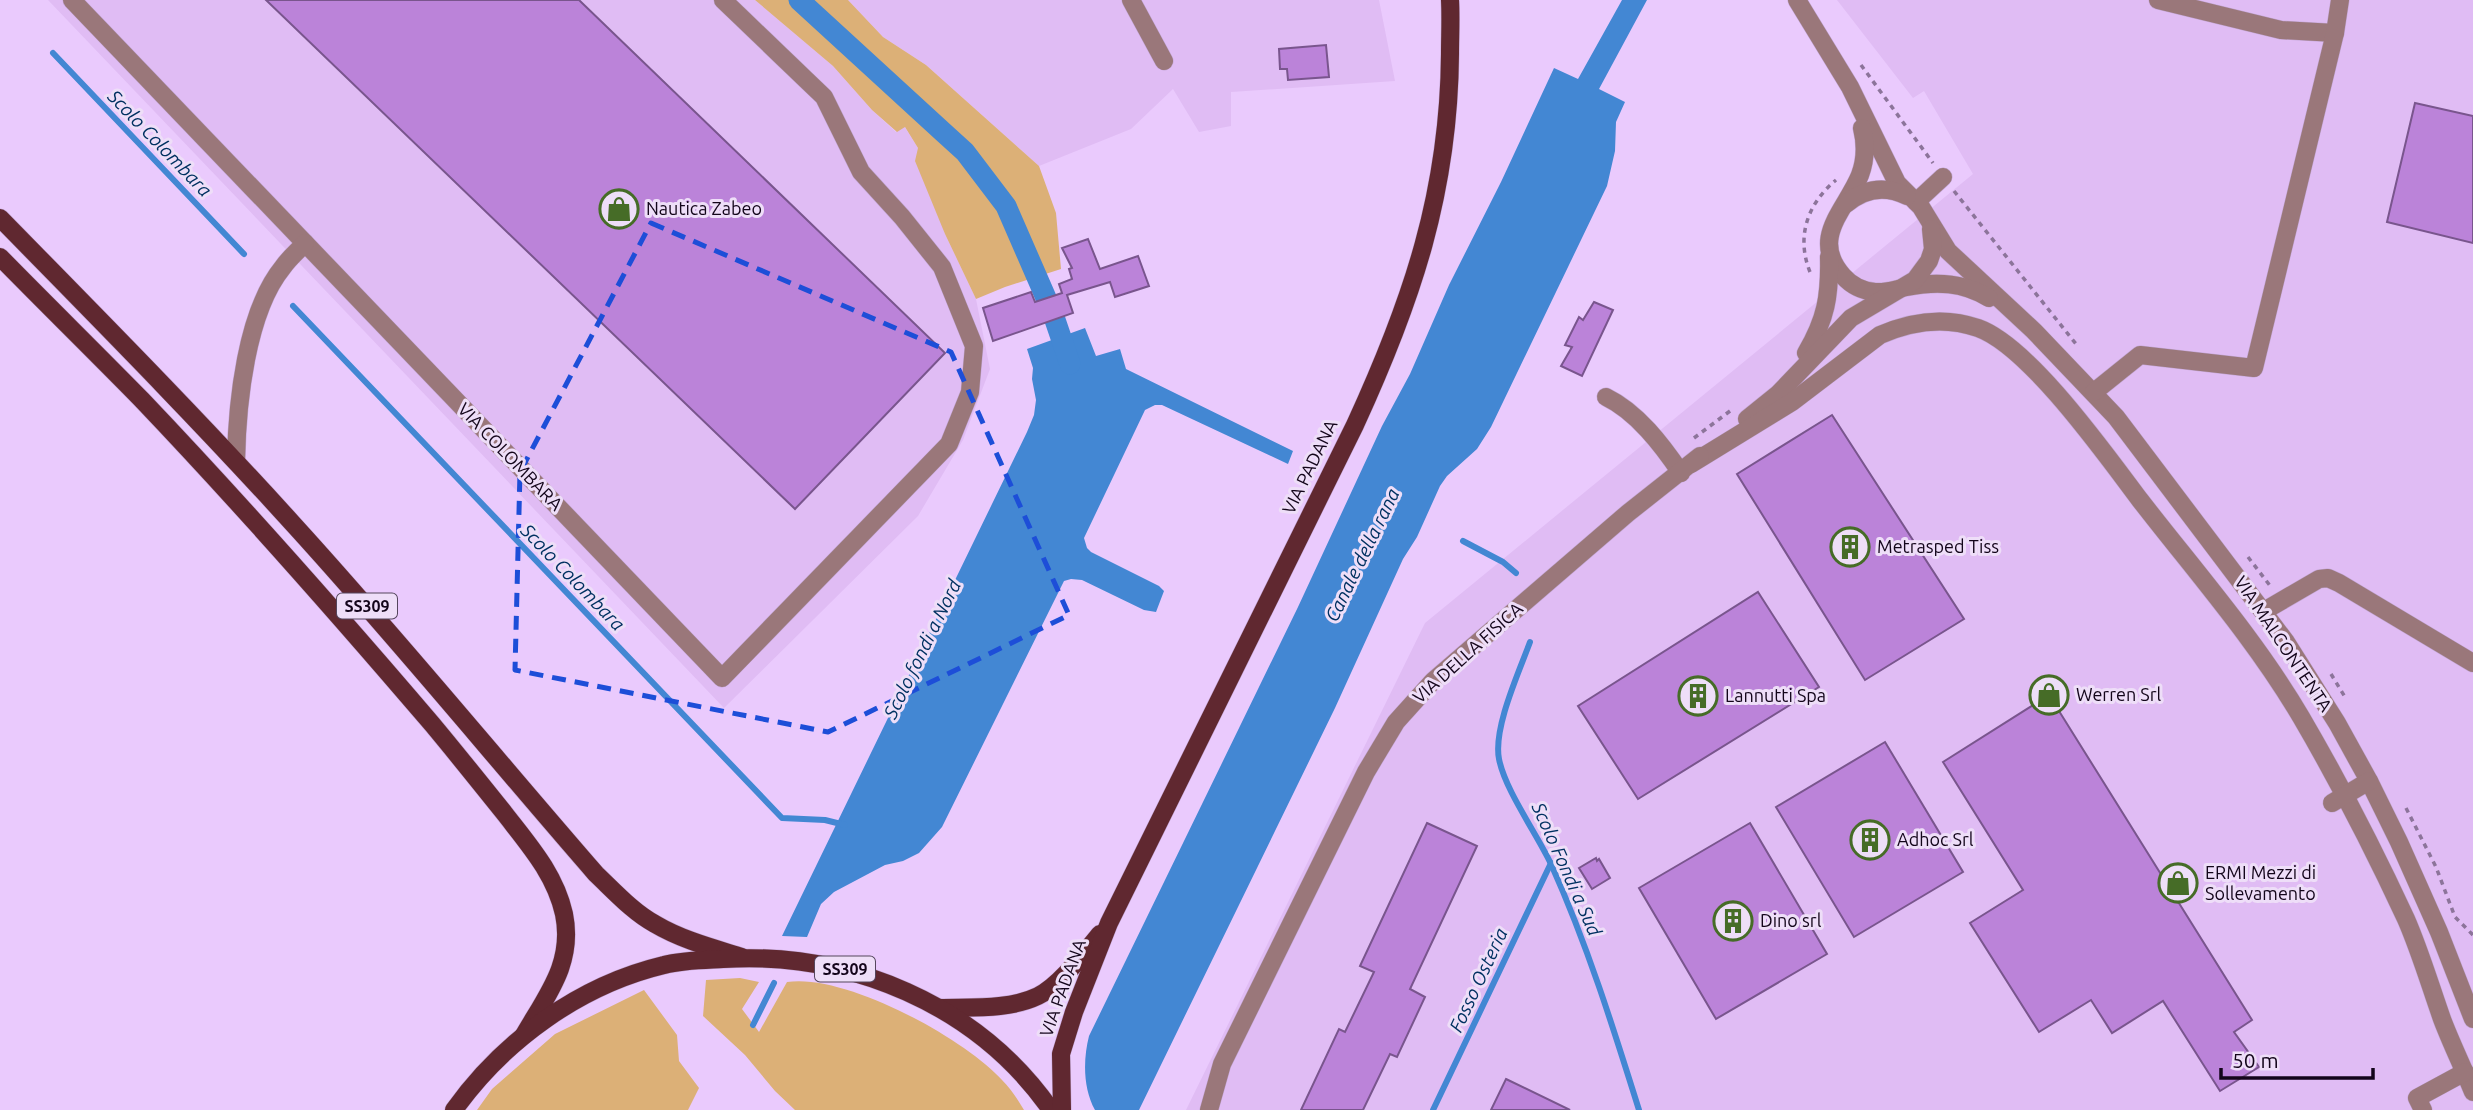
<svg xmlns="http://www.w3.org/2000/svg" width="2473" height="1110" viewBox="0 0 2473 1110" font-family="Ubuntu,sans-serif">
<rect width="100%" height="100%" fill="#eacafd"/>
<!-- built -->
<g fill="#e0bcf4">
<path d="M48,0h707l78,66 39,44 24,22 8,-6 14,22 27,86 31,65 14,70 -27,71 -45,76 -194,192z"/>
<path d="M848,0h531l16,81 -164,11v34l-32,6 -26,-43 -42,40 -92,37 -113,-101 -43,-28z"/>
<path d="M1837,0h636v1110h-1287l239,-487 548,-449 -49,-83 -11,7z"/>
</g>
<!-- green -->
<g fill="#dcb077">
<path d="M755,0h93l35,37 43,28 113,101 17,47 5,56 -56,18 -29,12 -31,-65 -30,-73 3,-13 -13,-21 -8,5 -25,-22 -39,-44z"/>
<path d="M740,978l19,4 -17,27 17,23 28,-50c58,-9 177,56 215,98 9,9 16,20 22,30h-229l-20,-19 -30,-36 -42,-39 3,-36z"/>
<path d="M644,990l33,45 2,26 20,27 -11,22h-211l15,-21 63,-55z"/>
</g>
<!-- water -->
<g fill="#4387d3">
<path d="M1622,0h25l-48,89 26,13 -9,20 -1,29 -8,35 -116,241 -14,22 -30,27 -7,10 -23,51 -14,22 -68,149 -196,402h-44c-12,-22 -12,-50 -6,-74l209,-429 84,-181 28,-52 39,-89 52,-103 53,-114 24,11z"/>
<path d="M1085,328l11,28 24,-7 6,20 167,82 -5,13 -126,-59h-7l-10,5 -61,128 3,10 4,4 68,34 5,5 -8,21 -12,-2 -62,-30 -11,-1 -7,2 -122,246 -23,26 -16,8 -18,4 -51,27 -13,12 -14,33 -25,-1 245,-504 7,-17 2,-15 -4,-21 1,-11 -6,-19z"/>
</g>
<g fill="none" stroke-linecap="round" stroke-linejoin="round">
<!-- stream -->
<g stroke="#4387d3" stroke-width="6">
<path d="M53,53l191,201"/>
<path d="M293,306l489,512 43,2 20,5"/>
<path d="M1463,541l40,21 13,11"/>
<path d="M1530,642c-11,30 -37,86 -31,117 6,31 38,75 52,105 36,80 62,163 88,246"/>
<path d="M753,1025l21,-42"/>
<path d="M1433,1110l118,-247"/>
</g>
<!-- canal -->
<path stroke="#4387d3" stroke-width="21" d="M799,0l144,132 22,20 41,54 47,108 17,50"/>
</g>
<!-- building -->
<g fill="#bb83d9" stroke="#79558d" stroke-width="2">
<path d="M266,0h313l366,353 -150,156z"/>
<path d="M1326,45l3,32 -41,3 -1,-11h-7l-1,-20z"/>
<path d="M2415,103l58,13v127l-86,-21z"/>
<path d="M1088,239l12,30 38,-13 11,30 -34,11 -5,-15 -43,13 6,18 -80,28 -10,-33 48,-16 4,10 27,-9 -3,-9 13,-5 -3,-10 3,-1 -10,-20z"/>
<path d="M1594,302l19,8 -31,66 -21,-10 11,-19 -7,-2 14,-28 4,3z"/>
<path d="M1832,415l132,204 -99,61 -128,-206z"/>
<path d="M1758,592l61,95 -181,112 -60,-93z"/>
<path d="M2049,695l203,325 -18,12 25,35 -39,24 -57,-90 -51,32 -21,-33 -52,32 -69,-109 53,-33 -80,-128z"/>
<path d="M1885,742l78,130 -109,65 -78,-130z"/>
<path d="M1427,823l50,23 -67,143 15,8 -28,60 -7,-3 -27,56h-62l38,-81 6,3 29,-60 -14,-6z"/>
<path d="M1750,823l77,131 -111,65 -77,-131z"/>
<path d="M1596,858l1,3 2,-2 11,19 -18,11 -13,-21z"/>
<path d="M1506,1079l64,31h-79z"/>
</g>
<g fill="none" stroke-linecap="round" stroke-linejoin="round">
<!-- minor casing -->
<g stroke="#c3a7d4" stroke-width="19">
<g id="minor">
<path d="M72,0l650,678 227,-234 21,-52 4,-46 -32,-79 -40,-50 -41,-45 -37,-75 -101,-97"/>
<path d="M1131,0l33,61"/>
<path d="M1797,0l53,87 47,96 24,24 27,44 86,80 82,86 170,225 51,81 32,58 30,61 40,90 34,87"/>
<path d="M2158,0l123,30 54,3"/>
<path d="M1862,128c4,16 4,31 -2,47 -14,35 -51,63 -17,101 8,9 20,15 32,16 11,1 21,-3 32,-5 29,-6 56,-5 82,11"/>
<path d="M1916,202l27,-25"/>
<path d="M1846,204c19,-16 39,-19 61,-8"/>
<path d="M1806,353c20,-34 24,-57 23,-96"/>
<path d="M2094,392l46,-37 114,13 81,-335 5,-33"/>
<path d="M1606,397c31,15 56,48 75,76"/>
<path d="M1747,419l31,-25 73,-76 64,-38 14,-19 4,-12 -2,-20"/>
<path d="M236,461c1,-57 10,-149 47,-194 6,-9 15,-16 22,-24"/>
<path d="M1691,464l101,-62 88,-67c32,-14 64,-19 98,-7 51,18 128,127 162,172 55,71 115,139 161,217 38,65 73,133 105,202 14,32 24,66 36,100 9,24 21,48 31,73"/>
<path d="M2264,611l55,-32 9,-1 11,5 134,80"/>
<path d="M2332,803l37,-22"/>
<path d="M1209,1110l13,-46 144,-292 30,-50 37,-41 195,-168 72,-57"/>
<path d="M2423,1110l-6,-12 48,-26"/>
</g>
</g>
<!-- major casing -->
<g stroke="#c3a7d4" stroke-width="19">
<g id="major">
<path d="M0,218c99,101 199,202 294,307 104,114 201,233 302,349 19,18 37,38 59,50 27,16 58,24 87,33"/>
<path d="M0,257c47,48 95,95 142,143 100,105 196,214 290,324 25,30 49,60 73,90 24,31 50,60 59,100 10,49 -17,81 -40,121"/>
<path d="M940,1008c32,-1 69,2 98,-12 21,-10 47,-44 62,-62"/>
<path d="M454,1110c50,-70 126,-125 210,-145 19,-5 39,-5 59,-6 126,-8 254,45 328,151"/>
<path d="M1062,1110l-1,-56 13,-42 35,-89 246,-498c57,-124 94,-233 95,-371 0,-18 1,-36 0,-54"/>
</g>
</g>
<!-- path -->
<g stroke="#8c749a" stroke-width="3.5" stroke-dasharray="5 5" stroke-linecap="butt">
<path d="M1861,65l72,98"/>
<path d="M1954,191l122,153"/>
<path d="M1810,272c-14,-35 -3,-68 26,-92"/>
<path d="M1694,438l36,-27"/>
<path d="M2248,557l23,30"/>
<path d="M2331,674l14,23"/>
<path d="M2406,808l30,59 19,50 18,18"/>
</g>
<!-- minor -->
<use href="#minor" stroke="#9a777a" stroke-width="18"/>
<!-- major -->
<use href="#major" stroke="#602830" stroke-width="18"/>
</g>
<!-- marked area -->
<path fill="none" stroke="#1d4ed8" stroke-width="5" stroke-dasharray="14 9" stroke-linejoin="round" d="M651,223l300,129 118,263 -241,117 -313,-62 5,-198z"/>
<!-- icons -->
<defs>
<g id="shop-ring" transform="scale(2.0125)"><circle r="9.5" fill="#eedef8" stroke="#466c27" stroke-width="1.5"/><path d="M-5-2.5h2.3a2.7 3.5 0 0 1 5.4 0H5L5.5 6h-11ZM-1.5-2.5h3a1.5 2.3 0 0 0-3 0Z" fill="#466c27"/></g>
<g id="building-ring" transform="scale(2.0125)"><circle r="9.5" fill="#eedef8" stroke="#466c27" stroke-width="1.5"/><path d="M-4-6H4V6H1V3H-1V6H-4ZM-2.5-4.3h1.7v1.8h-1.7ZM.8-4.3h1.7v1.8H.8ZM-2.5-1h1.7V.8h-1.7ZM.8-1h1.7V.8H.8Z" fill="#466c27"/></g>
</defs>
<g fill-rule="evenodd">
<use href="#shop-ring" x="619" y="209"/>
<use href="#building-ring" x="1850" y="547"/>
<use href="#shop-ring" x="2049" y="695"/>
<use href="#building-ring" x="1698" y="696"/>
<use href="#building-ring" x="1870" y="840"/>
<use href="#shop-ring" x="2178" y="883"/>
<use href="#building-ring" x="1733" y="921"/>
</g>
<g text-anchor="middle" stroke-width="6" stroke-linejoin="round" paint-order="stroke">
<!-- shield labels -->
<g fill="#eedef8" stroke="#55465d" stroke-width="2">
<rect x="337" y="593.5" width="60" height="25" rx="5"/>
<rect x="815" y="956.5" width="60" height="25" rx="5"/>
</g>
<g font-size="16" font-weight="bold" fill="#13051a">
<text x="367" y="612">SS309</text>
<text x="845" y="975">SS309</text>
</g>
<!-- poi labels -->
<g font-size="18" fill="#13051a" stroke="#eedef8" text-anchor="start">
<text x="646" y="215">Nautica Zabeo</text>
<text x="1877" y="553">Metrasped Tiss</text>
<text x="2076" y="701">Werren Srl</text>
<text x="1725" y="702">Lannutti Spa</text>
<text x="1897" y="846">Adhoc Srl</text>
<text x="2205" y="879">ERMI Mezzi di<tspan x="2205" dy="21">Sollevamento</tspan></text>
<text x="1760" y="927">Dino srl</text>
</g>
<!-- street labels -->
<g font-size="18" fill="#13051a" stroke="#eedef8">
<text transform="translate(510 457) rotate(46)" y="6">VIA COLOMBARA</text>
<text transform="translate(1310 467) rotate(-64)" y="6">VIA PADANA</text>
<text transform="translate(2283 644) rotate(56)" y="6">VIA MALCONTENTA</text>
<text transform="translate(1468 653) rotate(-42)" y="6">VIA DELLA FISICA</text>
<text transform="translate(1063 988) rotate(-70)" y="6">VIA PADANA</text>
</g>
<!-- water labels -->
<g font-size="19" font-style="italic" fill="#003161" stroke="#eedef8">
<text transform="translate(160 143) rotate(46)" y="7">Scolo Colombara</text>
<text transform="translate(1362 555) rotate(-64)" y="7">Canale della rana</text>
<text transform="translate(573 577) rotate(46)" y="7">Scolo Colombara</text>
<text transform="translate(922 649) rotate(-64)" y="7">Scolo fondi a Nord</text>
<text transform="translate(1567 869) rotate(66)" y="7">Scolo Fondi a Sud</text>
<text transform="translate(1478 980) rotate(-65)" y="7">Fosso Osteria</text>
</g>
</g>
<!-- scale -->
<path d="M2221 1068v10h152v-10" fill="none" stroke="#13051a" stroke-width="3.5"/>
<text x="2232" y="1068" font-size="21" fill="#13051a" stroke="#eedef8" stroke-width="5" paint-order="stroke">50 m</text>
</svg>
